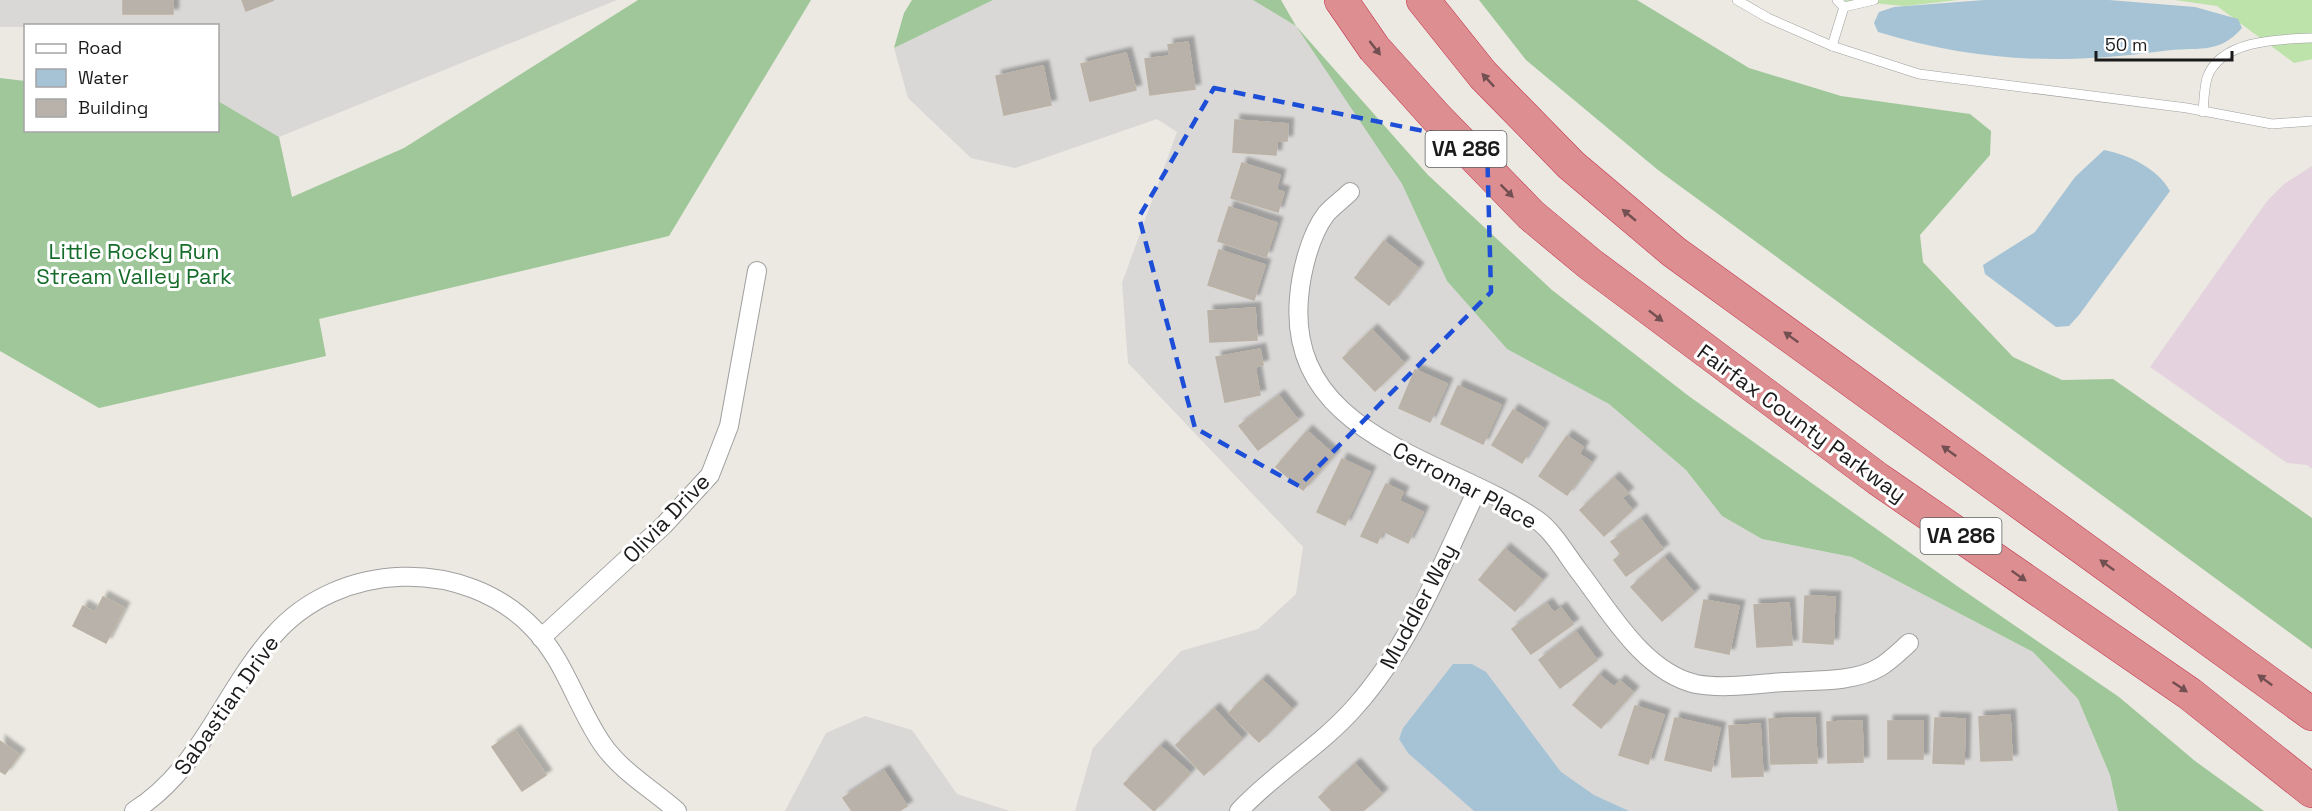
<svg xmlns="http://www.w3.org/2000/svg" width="2312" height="811" viewBox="0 0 2312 811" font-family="'Space Grotesk',sans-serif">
<defs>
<filter id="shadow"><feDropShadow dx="5.5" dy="-5.5" stdDeviation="1.5" flood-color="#0004"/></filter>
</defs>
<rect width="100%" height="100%" fill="#ebe9e1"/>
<!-- residential -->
<g fill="#d9d8d7">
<path d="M0,0h617l-338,137 -61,-36v-75l-218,1z"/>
<path d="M993,0h260l43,26 106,158 45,97 60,68 102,55 77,66 36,46 40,23 90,18 181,95 45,47 32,76 8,36h-1043l18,-63 88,-97 77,-22 38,-35 7,-47 -175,-184 -6,-80 55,-151 -20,-13 -142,49 -44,-10 -63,-60 -14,-50z"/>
<path d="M865,716l47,14 45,64 53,17h-225l41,-78z"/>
</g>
<!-- industrial -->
<path fill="#e4d3de" d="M2312,166v303l-5,-4 -20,-2 -137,-96 117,-166 17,-17z"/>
<!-- grass -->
<g fill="#bde2aa">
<path d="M1838,0h120l-53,6z"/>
<path d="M2175,0h137v59l-18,4 -77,-57z"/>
</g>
<!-- forest -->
<g fill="#9fc799">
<path d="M638,0h173l-142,236 -350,83 7,37 -227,52 -99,-57v-273l25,3 1,49h192v-29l61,36 13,60 112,-49z"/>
<path d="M912,0h81l-99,48 10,-35z"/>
<path d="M1253,0h28l15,26 132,149 124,115 138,107 267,189 162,111 76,64 69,50h-146l-8,-36 -32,-76 -45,-47 -181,-95 -90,-18 -40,-23 -36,-46 -77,-66 -102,-55 -60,-68 -45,-97 -106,-158z"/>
<path d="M1479,0h158l112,68 92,28 129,18 21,17 -1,24 -70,80 3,27 90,95 49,23 51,-1 199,139v131l-654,-479 -132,-110z"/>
</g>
<!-- water -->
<g fill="#a5c3d5">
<path d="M1984,0h125l86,7 43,12 4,9c-24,28 -46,18 -79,23 -102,14 -186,11 -285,-19l-4,-9 5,-11 15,-5z"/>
<path d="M2104,150c25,5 53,18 66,41l-91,124 -10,11 -13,1 -71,-53 -2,-9 52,-33 40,-55z"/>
<path d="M1453,664h19l14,8 75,100 33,23 35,16h-155l-66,-58 -9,-14 4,-11z"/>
</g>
<!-- building -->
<g fill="#b8b2ab" stroke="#bbb2a5" stroke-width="1.5" filter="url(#shadow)">
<rect x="123" y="0" width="50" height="14"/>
<path d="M242,0h32l-28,11z"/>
<path d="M1188,42l7,47 -45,6 -5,-36 25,-3 -2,-11z"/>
<path d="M1126,53l10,37 -46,11 -9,-37z"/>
<path d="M1043,66l8,39 -47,10 -8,-39z"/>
<path d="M1235,120l53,4 -1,17h-10l-1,14 -43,-3z"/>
<path d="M1242,163l38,12 -4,15 8,2 -6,20 -47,-14z"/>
<path d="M1229,207l48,16 -11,34 -48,-16z"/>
<path d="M1384,241l34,27 -29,37 -34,-27z"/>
<path d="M1219,250l46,15 -11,35 -46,-15z"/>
<path d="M1255,308l2,32 -47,2 -2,-31z"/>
<path d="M1372,330l32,33 -29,28 -32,-33z"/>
<path d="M1260,349l3,16 -8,2 5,28 -35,7 -9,-45z"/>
<path d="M1415,370l32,14 -17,38 -31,-14z"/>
<path d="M1458,386l43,19 -18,39 -42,-20z"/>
<path d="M1279,396l19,24 -40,30 -19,-24z"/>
<path d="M1513,410l30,18 -21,35 -30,-18z"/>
<path d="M1307,431l27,24 -31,35 -27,-23z"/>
<path d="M1567,436l16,11 -4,7 12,8 -24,33 -28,-19z"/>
<path d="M1342,459l28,13 -25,53 -28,-13z"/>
<path d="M1614,478l14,15 -6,5 10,12 -28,26 -24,-26z"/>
<path d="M1386,484l17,8 -4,9 24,11 -15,31 -25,-12 -6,12 -16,-7z"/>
<path d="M1641,520l22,29 -37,27 -12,-16 7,-6 -10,-12z"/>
<path d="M1505,549l37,31 -27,31 -36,-31z"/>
<path d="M1664,558l30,35 -32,28 -31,-34z"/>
<path d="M1805,596l30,1 -2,47 -30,-2z"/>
<path d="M103,597l21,11 -18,35 -33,-17 10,-20 12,7z"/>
<path d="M1704,600l35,6 -10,48 -34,-7z"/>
<path d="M1789,603l3,42 -35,2 -3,-42z"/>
<path d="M1547,604l7,9 7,-5 12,16 -42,30 -19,-25z"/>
<path d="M1576,632l21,28 -37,28 -21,-28z"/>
<path d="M1599,675l15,12 6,-6 13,11 -32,36 -28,-23z"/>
<path d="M1262,680l30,29 -33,33 -30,-29z"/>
<path d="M1635,706l29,9 -16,49 -29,-9z"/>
<path d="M1214,709l28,30 -38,36 -28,-30z"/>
<path d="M2010,715l2,45 -31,1 -2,-44z"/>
<path d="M1675,718l45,10 -9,43 -46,-11z"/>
<path d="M1815,718l2,45 -46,1 -2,-45z"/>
<path d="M1935,718l30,1 -1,45 -31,-1z"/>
<path d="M1862,721l1,41 -35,1 -1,-41z"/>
<rect x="1888" y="721" width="35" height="38"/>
<path d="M1760,724l3,52 -31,1 -3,-51z"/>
<path d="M515,731l31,44 -24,16 -30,-44z"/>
<path d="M0,741l19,14 -14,19 -5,-3z"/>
<path d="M1160,746l30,27 -36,38 -30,-27z"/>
<path d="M1355,764l27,30 -19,17h-31l-13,-14z"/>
<path d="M884,771l23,35 -8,5h-47l-9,-13z"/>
</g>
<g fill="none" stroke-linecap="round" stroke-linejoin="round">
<!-- service casing -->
<g stroke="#9f9f9f" stroke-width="10">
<g id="service">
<path d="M1737,0l31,18 64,28 87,28 268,34 85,16 40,-3"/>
<path d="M1844,7l30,-7"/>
<path d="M1832,46l12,-39 -7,-7"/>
<path d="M2203,112c1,-11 1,-23 4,-34 13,-38 72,-39 105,-40"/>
</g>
</g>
<!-- minor casing -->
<g stroke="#9f9f9f" stroke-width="20">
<g id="minor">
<path d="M1350,192c-7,7 -17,14 -24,22 -16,21 -25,58 -27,84 -12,140 149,160 238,222 16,11 29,34 41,50 31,40 65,102 118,114 28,5 60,0 88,-2 30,-2 69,1 96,-15 10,-6 20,-16 29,-24"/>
<path d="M541,638l123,-113 46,-50 19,-49 28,-155"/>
<path d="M134,811c67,-42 89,-119 140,-176 65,-74 190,-79 259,-7 32,32 44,80 70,117 19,27 49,44 74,66"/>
<path d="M1239,811c35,-38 82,-65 116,-104 56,-63 87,-143 123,-219"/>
</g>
</g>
<!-- motorway casing -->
<g stroke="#c4334e" stroke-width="34">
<g id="motorway">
<path d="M1341,0l33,48 61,68 96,99 59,49 288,215 312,215 122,97"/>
<path d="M1423,0l60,75 88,90 103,87 638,462"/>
</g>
</g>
<!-- service -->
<use href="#service" stroke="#fff" stroke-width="9"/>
<!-- minor -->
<use href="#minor" stroke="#fff" stroke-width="18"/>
<!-- motorway -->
<use href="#motorway" stroke="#dd8e91" stroke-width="33"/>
</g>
<!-- one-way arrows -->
<defs><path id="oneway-solid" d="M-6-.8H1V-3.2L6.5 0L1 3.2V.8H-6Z" transform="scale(1.5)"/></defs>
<g fill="#724f50">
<use href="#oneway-solid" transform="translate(1375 48) rotate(52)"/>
<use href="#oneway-solid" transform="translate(1488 80) rotate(-133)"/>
<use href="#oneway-solid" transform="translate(1507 191) rotate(45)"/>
<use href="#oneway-solid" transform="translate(1629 215) rotate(-140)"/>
<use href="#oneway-solid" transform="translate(1656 316) rotate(38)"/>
<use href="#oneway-solid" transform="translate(1791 337) rotate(-144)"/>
<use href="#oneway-solid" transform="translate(1949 451) rotate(-144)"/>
<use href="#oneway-solid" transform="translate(2107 565) rotate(-144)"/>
<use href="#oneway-solid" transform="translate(2019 576) rotate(35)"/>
<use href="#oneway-solid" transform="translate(2265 680) rotate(-144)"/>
<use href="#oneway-solid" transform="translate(2180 687) rotate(34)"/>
</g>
<!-- marked area -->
<path fill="none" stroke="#1d4ed8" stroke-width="4.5" stroke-dasharray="12 8" stroke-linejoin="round" d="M1214,88l273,56 4,148 -192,194 -104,-58 -56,-211z"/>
<g text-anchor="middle" stroke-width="6" stroke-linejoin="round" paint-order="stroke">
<!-- shield labels -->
<g fill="#fff" stroke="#5f5f5f" stroke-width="1.5">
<rect x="1425.5" y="131" width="81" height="36" rx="4.5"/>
<rect x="1920.5" y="518" width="81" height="36" rx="4.5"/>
</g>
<g font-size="21" font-weight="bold" fill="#1b1b1b">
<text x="1466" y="156">VA 286</text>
<text x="1961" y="543">VA 286</text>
</g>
<!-- park labels -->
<g font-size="22" fill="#156c2a" stroke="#fff">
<text x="134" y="259">Little Rocky Run<tspan x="134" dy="25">Stream Valley Park</tspan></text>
</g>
<!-- street labels -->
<g font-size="22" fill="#1b1b1b" stroke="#fff">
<text transform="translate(1802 423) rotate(36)" y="8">Fairfax County Parkway</text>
<text transform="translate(1465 485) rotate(28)" y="8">Cerromar Place</text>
<text transform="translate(666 518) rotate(-46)" y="8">Olivia Drive</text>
<text transform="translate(1418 606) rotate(-62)" y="8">Muddler Way</text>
<text transform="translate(226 705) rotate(-55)" y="8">Sabastian Drive</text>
</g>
</g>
<!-- legend -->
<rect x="24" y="24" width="195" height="108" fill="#ffffff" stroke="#a4a4a4" stroke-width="1.5"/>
<rect x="36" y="44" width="30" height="9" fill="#ffffff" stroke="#a4a4a4" stroke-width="1.5"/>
<text x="78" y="54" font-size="18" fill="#1b1b1b">Road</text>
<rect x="36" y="69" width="30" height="18" fill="#a5c3d5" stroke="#a4a4a4" stroke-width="1.5"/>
<text x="78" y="84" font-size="18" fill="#1b1b1b">Water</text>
<rect x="36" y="99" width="30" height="18" fill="#b8b2ab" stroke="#a4a4a4" stroke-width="1.5"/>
<text x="78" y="114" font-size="18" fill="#1b1b1b">Building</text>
<!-- scale -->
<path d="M2096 51v9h136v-9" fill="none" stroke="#1b1b1b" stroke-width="3"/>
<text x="2105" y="51" font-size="18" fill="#1b1b1b" stroke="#ffffff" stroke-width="4.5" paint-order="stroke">50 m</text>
</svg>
